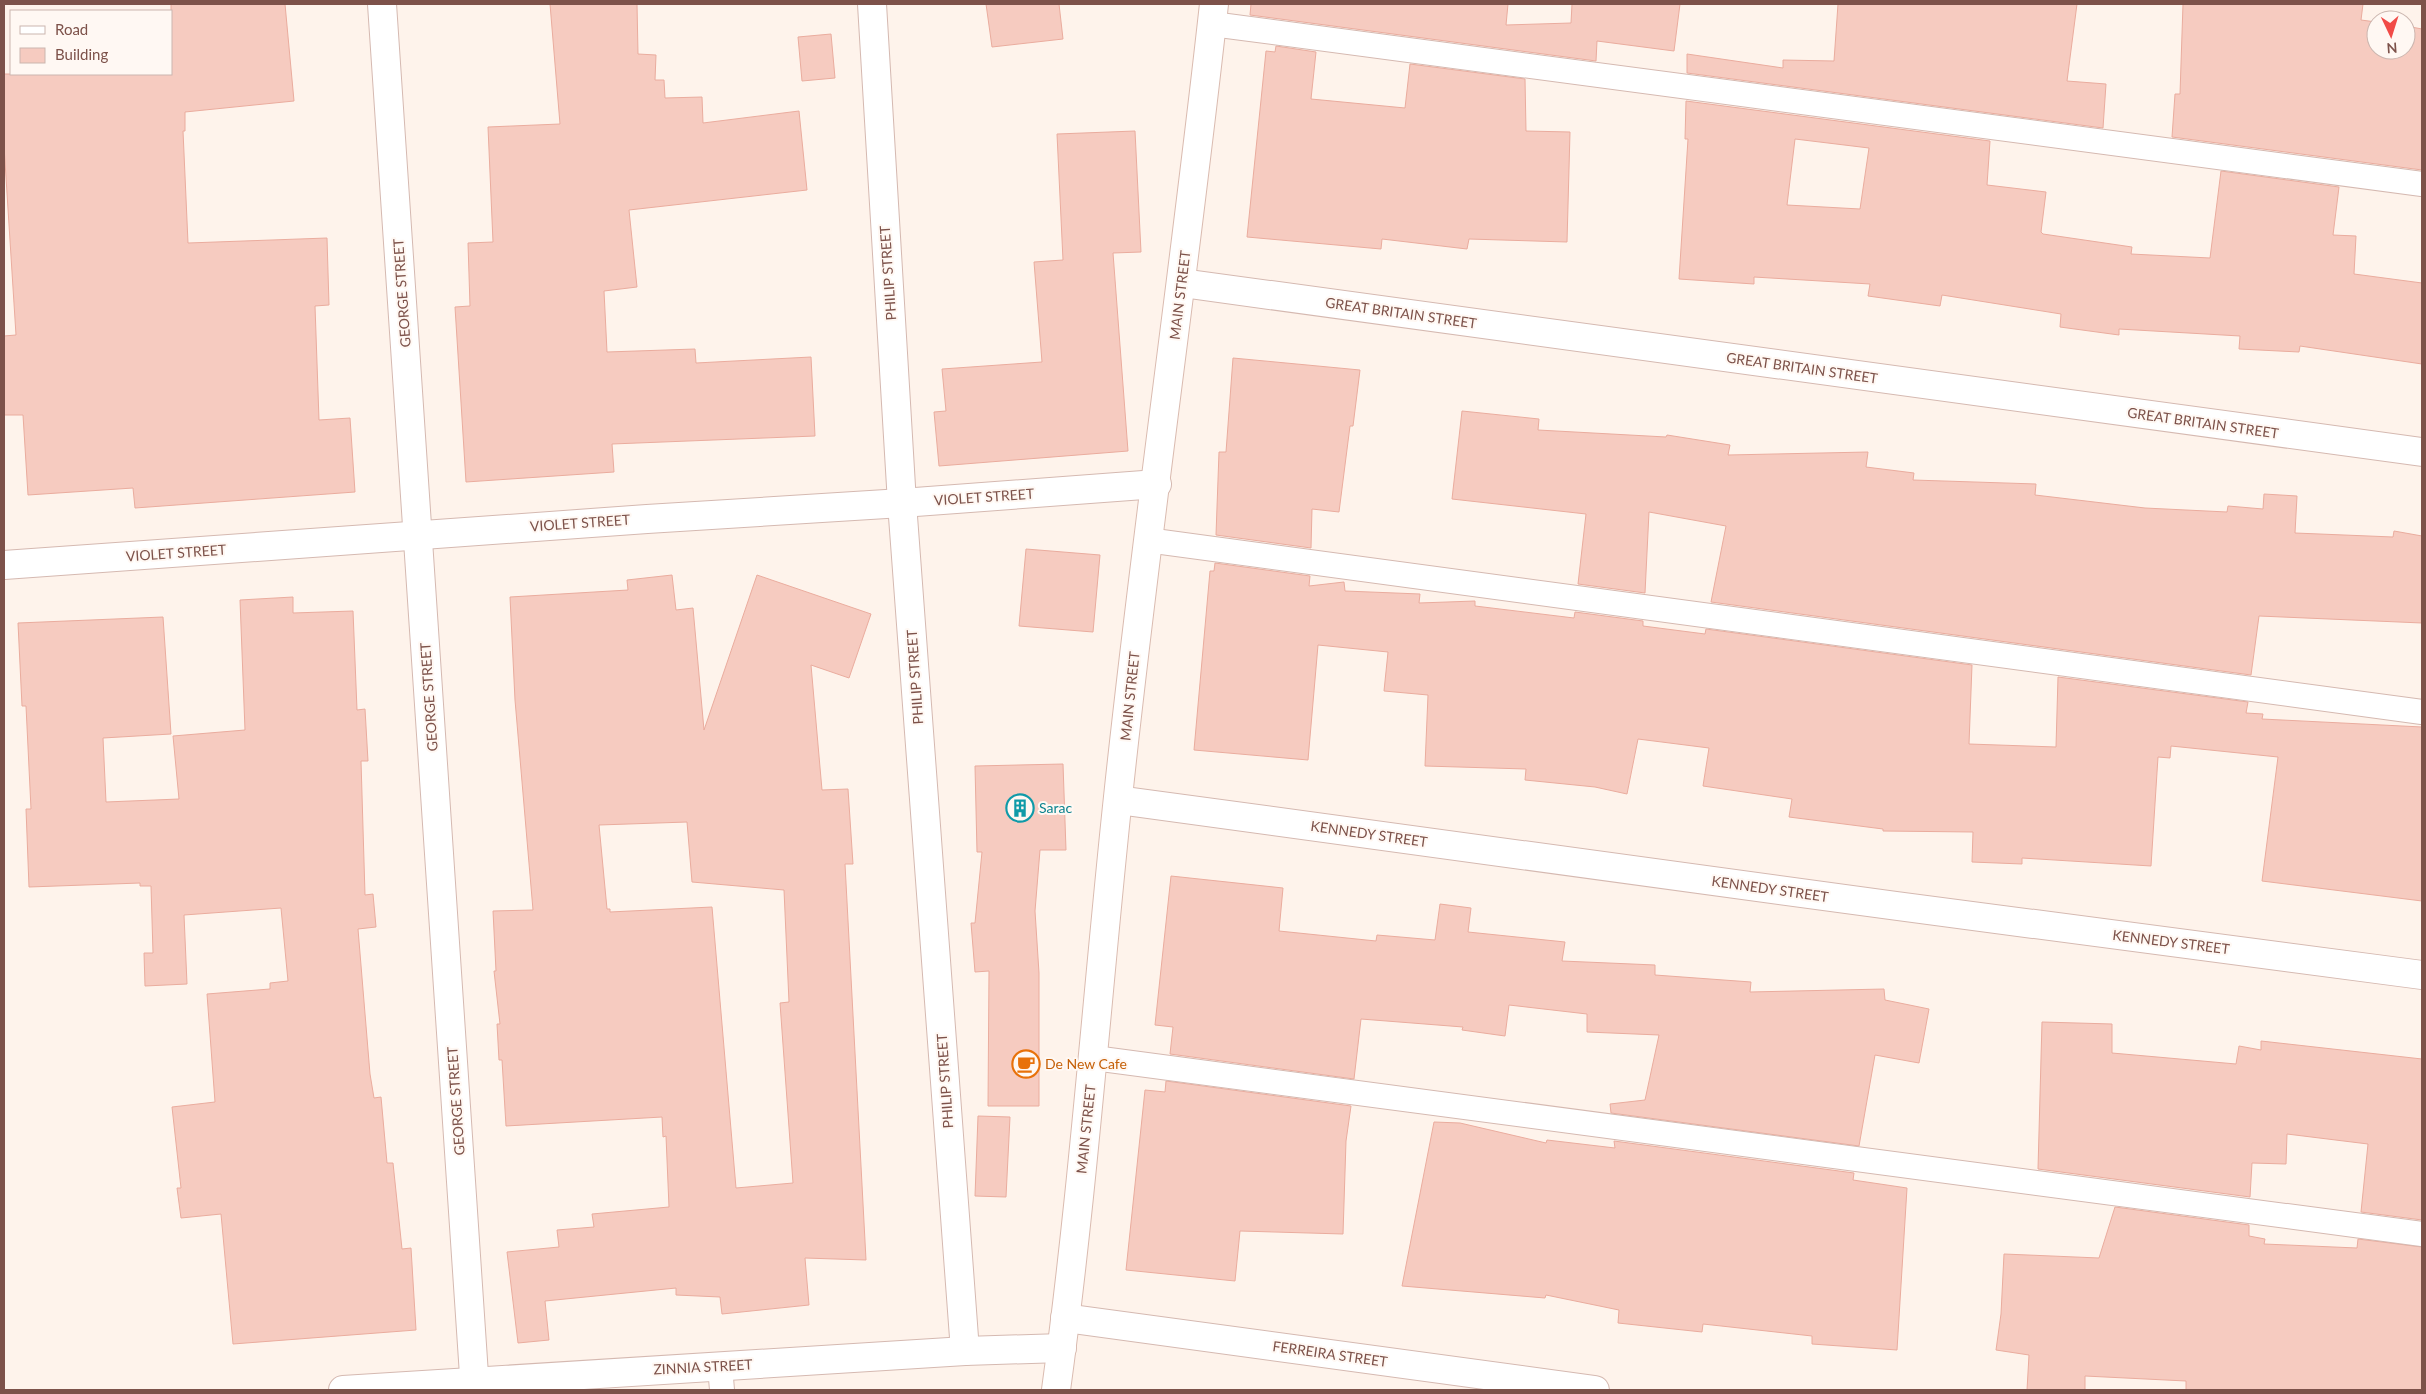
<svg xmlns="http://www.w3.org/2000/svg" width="2426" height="1394" viewBox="0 0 2426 1394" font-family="Lato,sans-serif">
<rect width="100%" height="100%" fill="#fef3eb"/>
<!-- building -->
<g fill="#f6cbc0" stroke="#eaac9e" fill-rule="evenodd">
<path d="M171,4h114l9,97 -109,11v19h-2l5,112 139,-5 2,67 -14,1 4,114 31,-2 5,74 -220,16 -2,-20 -105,7 -5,-80h-19v-79l12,-1 -12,-189v-72h167z"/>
<path d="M550,4h87l1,50 18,1 -1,25h9l1,18 37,-1 1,26 96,-12 8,79 -178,20 8,77 -33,4 3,61 88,-3 1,14 115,-6 4,79 -203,8 2,28 -148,10 -11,-175 15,-1 -2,-63 25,-1 -5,-115 72,-3z"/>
<path d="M986,4h73l4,35 -71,8z"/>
<path d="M1251,4h257l-2,21 65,-2 1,-19h108l-6,47 -77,-10 -1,20 -346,-46z"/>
<path d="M1838,4h239l-10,77 39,3 -3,44 -416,-55v-19l96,14v-8l51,1z"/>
<path d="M2183,4h180l-2,16 15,2v28h30v-24l16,3v141l-250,-33 3,-43h5z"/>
<path d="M831,34l4,44 -33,3 -4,-44z"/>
<path d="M1276,46l40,6 -5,47 94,9 5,-44 115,15 1,52 44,1 -3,110 -98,-3 -2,10 -85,-10 -1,10 -134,-12 19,-186 9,1z"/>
<path d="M1686,101l304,40 -3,44 59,7 -5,40 2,2 89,13 -1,7 79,4 11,-87 118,16 -6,48 23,1 -2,38 68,9v81l-122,-18 -1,6 -60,-3 1,-13 -121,-7v6l-59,-8 1,-13 -119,-19 -2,11 -72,-10 2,-12 -116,-7v7l-75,-5 9,-140h-3zM1795,139l74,9 -9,61 -73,-4z"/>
<path d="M1135,131l6,121 -28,1 15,198 -189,15 -5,-54 12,-1 -4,-42 100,-7 -8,-100 29,-2 -6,-126z"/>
<path d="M1233,358l127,12 -7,56h-3l-11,86 -27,-3 -1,39 -95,-13 3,-83h7z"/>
<path d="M1462,411l77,8 -1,11 128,7 1,-2 63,10 -2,10 140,-3 -2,15 48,6 -1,7 123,4 -1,11 110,13 82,4 1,-6 35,3 1,-15 33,2 -2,37 98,4 1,-6 28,5v87l-163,-7 -8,59 -540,-73 15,-76 -77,-14 -4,81 -67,-9 8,-70 -134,-15z"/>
<path d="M1026,549l74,6 -7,77 -74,-6z"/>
<path d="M1215,563l95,13 -1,10 35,-4 1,9 75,3 -1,9 56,-2v5l99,12 1,-6 68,9v5l62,8 1,-5 266,36 -3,79 87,3 2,-70 190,25 -2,11 17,1 -1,5 160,8v174l-160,-20 16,-124 -107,-11 -1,12 -12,-1 -7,109 -129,-8v6l-50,-2 1,-30 -90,-1v-2l-94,-12 3,-18 -89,-13 6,-38 -71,-9 -11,55 -32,-7 -70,-7 1,-11 -101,-3 3,-71 -44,-4 4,-39 -70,-7 -10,115 -114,-10 16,-179h4z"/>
<path d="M672,575l4,35 17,-2 11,122 53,-155 114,39 -22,64 -38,-13 11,125 26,-1 5,75h-8l21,396 -61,-2 4,47 -87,9 -2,-17 -44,-2v-7l-131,13 4,39 -31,3 -11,-91 52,-5 -2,-17 37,-3 -2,-13 77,-7 -3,-71 -3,1 -1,-20 -156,9 -4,-66h-3l-2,-36h3l-6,-53h2l-3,-60 40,-1 -18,-210 -5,-103 118,-7 -1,-10zM687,822l5,60 92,8 5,112 -9,1 13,180 -57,5 -24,-281 -102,5v-3h-3l-8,-84z"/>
<path d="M293,597v16l60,-2 4,99 8,-1 3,52h-7l4,134 8,-1 3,33 -18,2 12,145 4,24 7,-1 6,66h6l9,86 9,-1 5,82 -183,14 -12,-130 -40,4 -4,-30h4l-9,-81 43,-5 -8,-108 63,-5v-6l18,-2 -7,-73 -97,7 3,69 -42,2 -1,-33h9l-2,-67h-11v-3l-111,4 -3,-78h5l-5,-103h-4l-4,-83 145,-6 8,117 -68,4 3,64 73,-3 -6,-63 72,-6 -5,-130z"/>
<path d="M1063,764l3,86h-26l-5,61 4,62v133h-51l1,-135 -14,1 -4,-49h4l7,-71h-5l-2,-86z"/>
<path d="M1171,876l112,12 -4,43 97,10 1,-6 58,5 5,-36 31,4 -3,24 97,10 -3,19 93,4v10l96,7 -1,10 134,-3 1,11 44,9 -10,54 -44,-8 -16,91 -248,-33 -1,-9 35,-4 14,-65 -72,-3v-18l-78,-9 -4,31 -43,-6 1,-3 -102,-8 -7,60 -184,-25 3,-27 -18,-2z"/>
<path d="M2042,1022l70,2v29l124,11 3,-18 22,4v-9l161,18v161l-61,-8 7,-68 -81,-10 -1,30 -34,-1 -2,34 -212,-28z"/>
<path d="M1166,1081l185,25 -5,35 -3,93 -103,-3 -5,50 -109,-11 19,-180 20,2z"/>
<path d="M978,1116l32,1 -4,80 -31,-1z"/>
<path d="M1434,1122l26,1 86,20 1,-3 68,8 -1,-7 240,32 -1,7 54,8 -10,162 -85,-6v-8l-109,-12 -1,8 -84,-9 1,-13 -73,-15 -1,3 -143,-12z"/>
<path d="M2115,1207l134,18v11l16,3 -1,5 93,4 1,-9 64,8v143h-236v-9l-101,-5v14h-58l2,-35 -33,-5 5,-36 3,-60 95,4z"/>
</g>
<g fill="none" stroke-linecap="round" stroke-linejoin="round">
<!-- service casing -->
<g stroke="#d5b9b1" stroke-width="26">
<g id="service">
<path d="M1212,24l1210,160"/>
<path d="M1147,540l1275,172"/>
<path d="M1094,1058l1328,176"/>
<path d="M720,1366l2,24"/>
</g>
</g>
<!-- minor casing -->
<g stroke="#d5b9b1" stroke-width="30">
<g id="minor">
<path d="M382,4l93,1386"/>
<path d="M872,4l30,499 63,848"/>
<path d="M1182,283l1240,169"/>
<path d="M4,565l643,-46 255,-16 255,-19"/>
<path d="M1118,800l779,106 525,69"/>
<path d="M1065,1318l530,72"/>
<path d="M343,1390l622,-39 97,-3"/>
</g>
</g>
<!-- secondary casing -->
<g stroke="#dabbb0" stroke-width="30">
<path id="secondary" d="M1056,1390c27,-197 41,-395 62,-593 28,-265 67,-528 96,-793"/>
</g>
<!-- service -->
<use href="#service" stroke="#fff" stroke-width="24"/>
<!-- minor -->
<use href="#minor" stroke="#fff" stroke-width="28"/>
<!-- secondary -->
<use href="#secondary" stroke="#fff" stroke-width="28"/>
</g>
<!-- icons -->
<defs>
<g id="building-ring" transform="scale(1.4375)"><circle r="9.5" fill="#fff8f3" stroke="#0f9aa8" stroke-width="1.5"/><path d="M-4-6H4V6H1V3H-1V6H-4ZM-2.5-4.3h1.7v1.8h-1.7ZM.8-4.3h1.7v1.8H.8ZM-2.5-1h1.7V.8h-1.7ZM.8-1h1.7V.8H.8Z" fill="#0f9aa8"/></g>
<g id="cafe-ring" transform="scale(1.4375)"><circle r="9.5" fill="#fff8f3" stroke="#e8710a" stroke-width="1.5"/><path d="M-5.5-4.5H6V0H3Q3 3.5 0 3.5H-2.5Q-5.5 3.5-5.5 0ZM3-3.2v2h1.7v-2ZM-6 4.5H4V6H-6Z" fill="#e8710a"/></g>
</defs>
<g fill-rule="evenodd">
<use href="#building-ring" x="1020" y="808"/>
<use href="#cafe-ring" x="1026" y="1064"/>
</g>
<g text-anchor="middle" stroke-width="4" stroke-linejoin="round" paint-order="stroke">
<!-- street labels -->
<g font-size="14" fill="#7d524a" stroke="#fff8f3">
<text transform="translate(888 273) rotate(-94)" y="5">PHILIP STREET</text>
<text transform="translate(402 293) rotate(-94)" y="5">GEORGE STREET</text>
<text transform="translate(1180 295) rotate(-83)" y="5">MAIN STREET</text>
<text transform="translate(1401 313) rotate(8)" y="5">GREAT BRITAIN STREET</text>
<text transform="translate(1802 368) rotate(8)" y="5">GREAT BRITAIN STREET</text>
<text transform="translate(2203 423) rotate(8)" y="5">GREAT BRITAIN STREET</text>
<text transform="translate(984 497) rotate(-4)" y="5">VIOLET STREET</text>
<text transform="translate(580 523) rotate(-4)" y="5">VIOLET STREET</text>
<text transform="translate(176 553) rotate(-4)" y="5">VIOLET STREET</text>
<text transform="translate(915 677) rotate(-94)" y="5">PHILIP STREET</text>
<text transform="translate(1130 696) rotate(-84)" y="5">MAIN STREET</text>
<text transform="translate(429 697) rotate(-94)" y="5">GEORGE STREET</text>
<text transform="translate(1369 834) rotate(8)" y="5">KENNEDY STREET</text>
<text transform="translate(1770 889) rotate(8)" y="5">KENNEDY STREET</text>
<text transform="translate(2171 942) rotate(7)" y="5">KENNEDY STREET</text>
<text transform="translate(945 1081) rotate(-94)" y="5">PHILIP STREET</text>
<text transform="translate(456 1101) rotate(-94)" y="5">GEORGE STREET</text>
<text transform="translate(1086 1129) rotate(-84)" y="5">MAIN STREET</text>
<text transform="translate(1330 1354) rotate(8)" y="5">FERREIRA STREET</text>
<text transform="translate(703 1367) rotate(-3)" y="5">ZINNIA STREET</text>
</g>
<!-- culture labels -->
<g font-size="14" fill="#0d838f" stroke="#fff8f3" text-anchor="start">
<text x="1039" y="813">Sarac</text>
</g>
<!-- food labels -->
<g font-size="14" fill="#c56008" stroke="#fff8f3" text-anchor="start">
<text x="1045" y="1069">De New Cafe</text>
</g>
</g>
<!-- border -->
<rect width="2426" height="1394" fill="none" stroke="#7d524a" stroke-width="10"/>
<!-- legend -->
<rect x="10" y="10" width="162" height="65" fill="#fff8f3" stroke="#cbb6af"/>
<rect x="20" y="26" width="25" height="8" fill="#ffffff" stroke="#cbb6af"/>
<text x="55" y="35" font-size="15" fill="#7d524a">Road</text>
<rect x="20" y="48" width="25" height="15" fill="#f6cbc0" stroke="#cbb6af"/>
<text x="55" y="60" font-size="15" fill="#7d524a">Building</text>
<!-- north arrow -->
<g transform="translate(2391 35) rotate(176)"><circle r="24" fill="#fff8f3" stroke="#cbb6af"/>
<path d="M0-4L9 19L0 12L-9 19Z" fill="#f14b47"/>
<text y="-8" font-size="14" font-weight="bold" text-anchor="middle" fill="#7d524a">N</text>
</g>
</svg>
